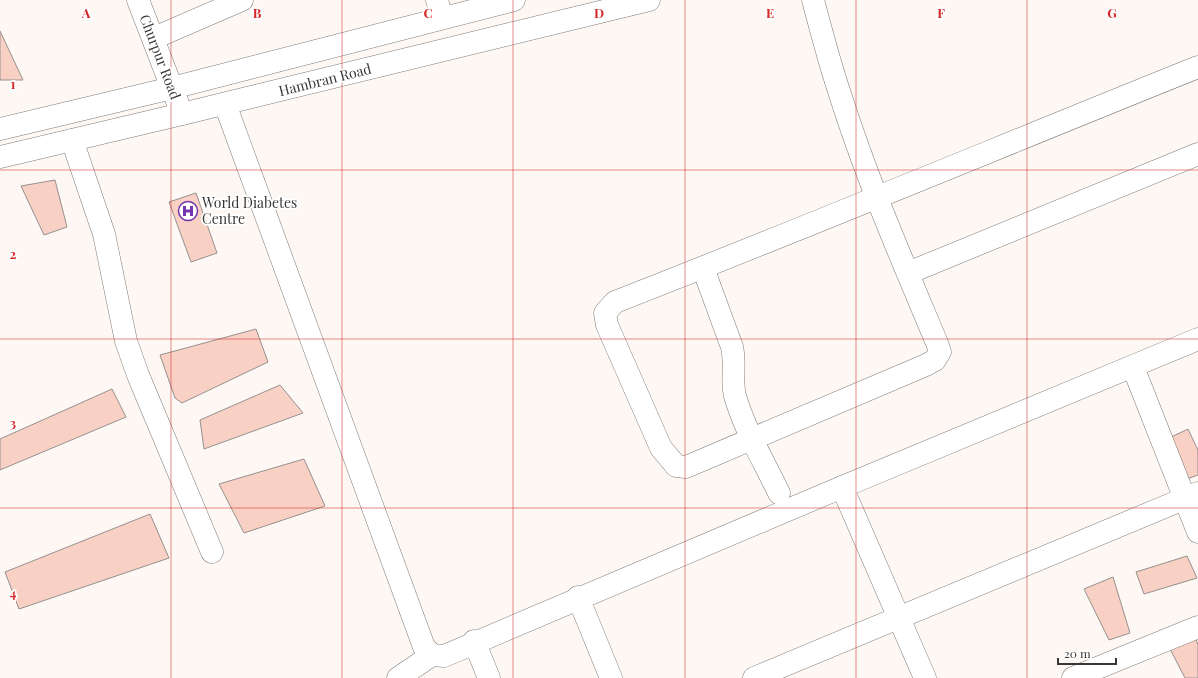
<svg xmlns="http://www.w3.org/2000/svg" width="1198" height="678" viewBox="0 0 1198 678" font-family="'Playfair Display',serif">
<rect width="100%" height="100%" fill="#fdf8f4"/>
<!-- building -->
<g fill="#f8d0c4" stroke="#96908f">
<path d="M0,31l23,49h-23z"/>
<path d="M55,180l12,47 -23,8 -23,-49z"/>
<path d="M196,193l21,60 -26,9 -22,-60z"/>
<path d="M256,329l12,33 -86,41 -7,-5 -15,-43z"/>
<path d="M280,385l23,28 -99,36 -4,-29z"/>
<path d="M112,389l14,28 -126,53v-31z"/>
<path d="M1188,429l10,21v25l-14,5 -17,-41z"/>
<path d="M304,459l21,47 -81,27 -25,-49z"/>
<path d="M150,514l19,44 -150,51 -14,-37z"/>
<path d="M1187,556l10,22 -53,16 -8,-22z"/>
<path d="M1113,577l17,56 -21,7 -25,-51z"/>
<path d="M1195,636l3,9v33h-13l-15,-29z"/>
</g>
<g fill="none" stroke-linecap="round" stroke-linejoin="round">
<!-- minor casing -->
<g stroke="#7f7b78" stroke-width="23">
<g id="minor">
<path d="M138,0l44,114"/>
<path d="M437,0l5,18"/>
<path d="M813,0c8,30 16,61 26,91 27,86 63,169 98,252l3,9 -5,8 -9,5 -240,102 -10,-1 -15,-18 -54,-123 -2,-12 10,-11c195,-76 389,-157 583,-235"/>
<path d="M154,38l88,-38"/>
<path d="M225,104l199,543 8,8 12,1 398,-169 356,-148"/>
<path d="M72,140l32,94 22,107 12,34 74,177"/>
<path d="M703,268l29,79c4,17 -1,34 3,49 10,34 29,66 44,97"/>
<path d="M908,273l290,-119"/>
<path d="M1133,367l65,165"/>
<path d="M842,487l83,191"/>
<path d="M578,597l33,81"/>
<path d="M474,641l15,37"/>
<path d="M398,678l34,-23"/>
<path d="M754,678l444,-185"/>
<path d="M1073,678l125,-51"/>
</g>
</g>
<!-- major casing -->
<g stroke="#7f7b78" stroke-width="23">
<g id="major">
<path d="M0,129l172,-41 342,-88"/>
<path d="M0,157l182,-43 467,-114"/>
</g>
</g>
<!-- minor -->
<use href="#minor" stroke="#fff" stroke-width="22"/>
<!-- major -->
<use href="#major" stroke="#fff" stroke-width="22"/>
</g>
<!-- grid -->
<path fill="none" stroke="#d62828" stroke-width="1" stroke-opacity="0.55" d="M171,0v678M342,0v678M513,0v678M685,0v678M856,0v678M1027,0v678M0,170h1198M0,339h1198M0,508h1198"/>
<!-- icons -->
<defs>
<g id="hospital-ring" transform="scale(1)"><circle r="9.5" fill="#fff" stroke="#7536ab" stroke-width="1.5"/><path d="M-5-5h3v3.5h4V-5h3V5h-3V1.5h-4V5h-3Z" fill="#7536ab"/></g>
</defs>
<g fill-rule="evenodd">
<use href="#hospital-ring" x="188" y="211"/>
</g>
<g text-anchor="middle" stroke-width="3.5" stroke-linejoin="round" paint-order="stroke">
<!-- street labels -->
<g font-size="14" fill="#383735" stroke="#fff">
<text transform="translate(160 57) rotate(69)" y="5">Churpur Road</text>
<text transform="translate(325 80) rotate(-14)" y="5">Hambran Road</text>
</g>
<!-- poi labels -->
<g font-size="14" fill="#383735" stroke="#fff" text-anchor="start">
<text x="202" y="208">World Diabetes<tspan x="202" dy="16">Centre</tspan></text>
</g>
</g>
<g font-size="13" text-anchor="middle" font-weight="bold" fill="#d62828" stroke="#fff" stroke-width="3.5" stroke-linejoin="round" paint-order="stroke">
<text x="86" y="18">A</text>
<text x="257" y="18">B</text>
<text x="428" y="18">C</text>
<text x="599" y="18">D</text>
<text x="770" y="18">E</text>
<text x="941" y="18">F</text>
<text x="1112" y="18">G</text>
<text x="13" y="89">1</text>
<text x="13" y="259">2</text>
<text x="13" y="428">3</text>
<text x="13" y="598">4</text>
</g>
<!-- scale -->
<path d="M1058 658v6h58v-6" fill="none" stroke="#383735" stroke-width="2"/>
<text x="1064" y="658" font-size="12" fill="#383735" stroke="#ffffff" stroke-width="3" paint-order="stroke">20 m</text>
</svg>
